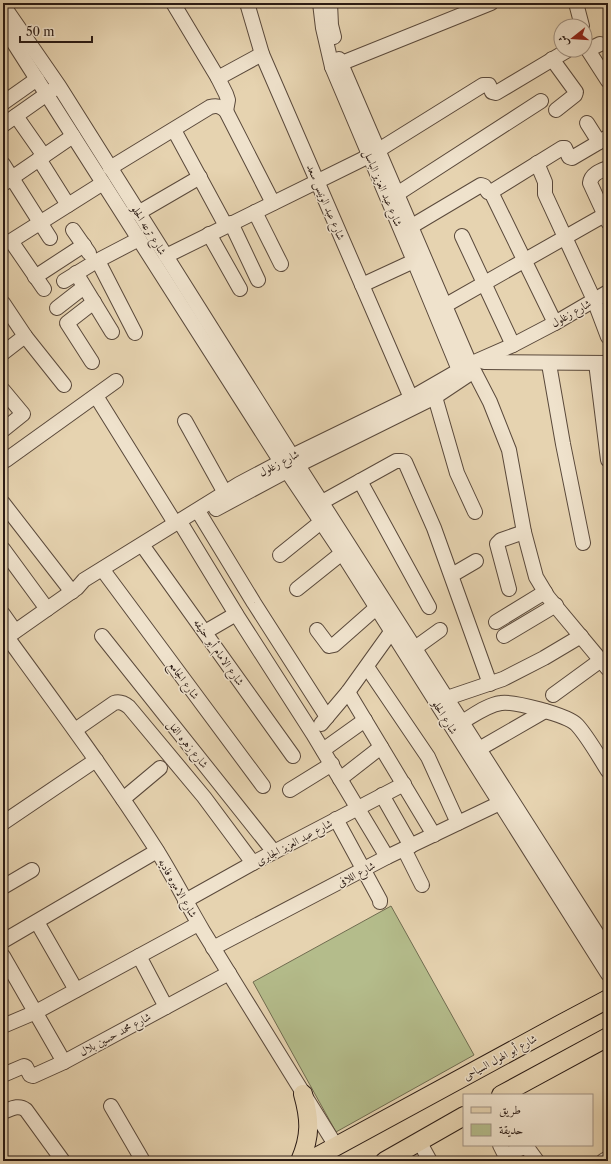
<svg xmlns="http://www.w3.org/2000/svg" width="611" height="1164" viewBox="0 0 611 1164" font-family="'Libre Caslon Text',Amiri,serif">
<rect width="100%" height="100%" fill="#e6d3b0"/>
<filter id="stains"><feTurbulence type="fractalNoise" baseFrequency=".005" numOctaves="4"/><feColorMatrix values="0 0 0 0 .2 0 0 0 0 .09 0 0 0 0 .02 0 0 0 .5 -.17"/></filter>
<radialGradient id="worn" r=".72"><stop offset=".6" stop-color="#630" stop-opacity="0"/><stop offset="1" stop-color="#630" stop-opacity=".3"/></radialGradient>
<!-- green -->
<path fill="#b4bc8b" stroke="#706c50" d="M391,906l83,149 -138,77 -83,-150z"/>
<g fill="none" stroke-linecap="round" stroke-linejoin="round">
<!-- minor casing -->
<g stroke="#5a493b" stroke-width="16">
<g id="minor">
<path d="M173,3l45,75 8,16 2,6 -2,11"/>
<path d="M247,3l15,51 149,344"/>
<path d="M320,3l3,25 9,39 82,194 45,109"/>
<path d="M330,3l1,22 3,12"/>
<path d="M576,3l6,23"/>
<path d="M3,5l56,81 233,370 316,495"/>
<path d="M3,26l278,436 61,91 266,421"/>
<path d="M585,42l3,8 20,31"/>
<path d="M588,50l12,-6"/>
<path d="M339,59l131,305"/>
<path d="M552,59l24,33 -1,3 -19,15"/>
<path d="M332,67l159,-64"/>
<path d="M218,78l44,-24"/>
<path d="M3,103l34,-24"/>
<path d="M16,116l28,40"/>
<path d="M587,123l12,19"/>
<path d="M3,125l51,-36"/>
<path d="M174,130l52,96"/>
<path d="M39,159l29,46"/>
<path d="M537,163l8,19v12l49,106 14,37"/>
<path d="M3,164l47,74"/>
<path d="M110,168l100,-61c7,-2 11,-1 16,4l47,92"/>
<path d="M608,168c-8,3 -17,6 -18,15l18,39"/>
<path d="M3,184l70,-48"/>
<path d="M491,192l64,131"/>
<path d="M397,194l144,-93"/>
<path d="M255,212l26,52"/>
<path d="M138,213l62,-36"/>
<path d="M231,223l27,57"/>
<path d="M412,226l69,-41 3,1 4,6h3l71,-44h3l4,9 3,1 34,-20 2,2"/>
<path d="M73,230l16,23"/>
<path d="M209,234l31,55"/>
<path d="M462,236l51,109"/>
<path d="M166,256l203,-100 114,-71h6l3,7 4,1 72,-43"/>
<path d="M98,261l37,72"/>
<path d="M76,273l36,59"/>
<path d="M35,277l49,-32"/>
<path d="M64,281l31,-19 44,-23"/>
<path d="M362,285l52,-24"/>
<path d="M44,289l-33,-48 92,-58"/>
<path d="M3,303l22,33 39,49"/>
<path d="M446,305l162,-92"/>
<path d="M57,308l27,-21"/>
<path d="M3,353l22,-17"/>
<path d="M481,360l3,2 124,1"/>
<path d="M92,362l-25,-39 27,-21"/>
<path d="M596,363l12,97"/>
<path d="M549,364l14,80 20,99"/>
<path d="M474,371l16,31 19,48 15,82 12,45 12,20 60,72"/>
<path d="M3,390l20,24 -20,16"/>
<path d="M96,396l79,127"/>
<path d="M435,397l22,76 18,39"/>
<path d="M185,421l40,72"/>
<path d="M6,460l110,-79"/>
<path d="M360,481l69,126"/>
<path d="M322,502l74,-41h6l3,1 29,66 56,156"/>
<path d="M3,503l69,89"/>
<path d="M216,509l82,-44 137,-68 33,-22"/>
<path d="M201,516l53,87 73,114"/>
<path d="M183,527l53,87 77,120 74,123"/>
<path d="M3,549l44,60"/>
<path d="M145,549l148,207"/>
<path d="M280,555l41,-33"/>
<path d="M105,573l158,213"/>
<path d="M452,575l24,-14"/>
<path d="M297,589l45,-36"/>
<path d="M509,589l-12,-45 4,-4 23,-8"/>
<path d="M3,614l12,17"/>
<path d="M496,622l49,-30"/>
<path d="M317,630l12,16 5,-1 42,-37"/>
<path d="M205,632l31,-18"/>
<path d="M102,636l172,216"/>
<path d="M504,636l52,-31"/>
<path d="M7,637c51,70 102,139 149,212 17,27 31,55 47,82 44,72 89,144 133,215"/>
<path d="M3,640l74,-52 7,-8 155,-96 53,-28 119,-58 59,-34 43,-19 42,-22 53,-31"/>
<path d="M415,648l25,-18"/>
<path d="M367,667l61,90 30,66"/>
<path d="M348,692l86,143"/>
<path d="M553,695l48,-35"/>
<path d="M447,698l56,-19 41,-21 37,-22"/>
<path d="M462,722c12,-7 25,-17 39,-19 12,-2 67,12 76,22 11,12 22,32 31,46"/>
<path d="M321,724l27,-32 43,-60"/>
<path d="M75,730l39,-27c6,-2 10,0 15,4l75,90 49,66"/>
<path d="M479,749l66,-38"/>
<path d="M323,750l42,-30"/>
<path d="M340,779l41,-32"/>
<path d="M290,790l42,-26"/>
<path d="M382,795l29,51"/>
<path d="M123,799l37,-31"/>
<path d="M336,819l44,81v2"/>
<path d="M3,823l93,-63"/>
<path d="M404,849l18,36"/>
<path d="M3,887l29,-17"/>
<path d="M185,901l68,-38 151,-79"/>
<path d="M37,922l39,68"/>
<path d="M3,941l154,-90"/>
<path d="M213,948l174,-91 113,-54"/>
<path d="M3,956l61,106"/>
<path d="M139,956l27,51"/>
<path d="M3,1026l33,-14 162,-88"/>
<path d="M3,1075l21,-9 2,1 4,8 3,1 31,-14 165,-89"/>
<path d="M111,1106l32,55"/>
<path d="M3,1112c8,-3 15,-8 23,-2l37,51"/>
<path d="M419,1141l11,20"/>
<path d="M500,1145l4,8 3,2 19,-9 11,15"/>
<path d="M603,1161l5,-3"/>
</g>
</g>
<!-- major casing -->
<g stroke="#2b1b14" stroke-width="20">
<g id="major">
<path d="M501,1095l107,-58"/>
<path d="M300,1161c11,-25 10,-42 3,-67"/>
<path d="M309,1161l252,-137 47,-25"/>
<path d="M385,1161l79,-45"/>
</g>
</g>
<!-- minor -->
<use href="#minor" stroke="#efe2cc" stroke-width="14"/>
<!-- major -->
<use href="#major" stroke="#e6d3b0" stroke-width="18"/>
</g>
<g text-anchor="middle" stroke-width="3" stroke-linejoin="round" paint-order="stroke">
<!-- street labels -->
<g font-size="11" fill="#2b1b14" stroke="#efe2cc">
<text transform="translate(383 188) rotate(67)" y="4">شارع عبد العزيز الباسل</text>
<text transform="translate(326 202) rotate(67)" y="4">شارع عبد الونيس سعد</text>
<text transform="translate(149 230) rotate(58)" y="4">شارع ترعه الحلو</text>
<text transform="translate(571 313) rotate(-30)" y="4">شارع زغلول</text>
<text transform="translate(279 463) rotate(-28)" y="4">شارع زغلول</text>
<text transform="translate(219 652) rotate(55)" y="4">شارع الامام أبو حنيفه</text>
<text transform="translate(184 680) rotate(54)" y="4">شارع الجامع</text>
<text transform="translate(445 717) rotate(58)" y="4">شارع الحلو</text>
<text transform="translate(188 744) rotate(51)" y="4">شارع زهره الفل</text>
<text transform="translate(294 842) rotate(-28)" y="4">شارع عبد العزيز الجابرى</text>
<text transform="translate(356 874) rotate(-28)" y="4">شارع اللافى</text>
<text transform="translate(178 888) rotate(60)" y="4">شارع الاميره فاديه</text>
<text transform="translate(115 1034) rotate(-28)" y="4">شارع محمد حسين بلال</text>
<text transform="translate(500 1057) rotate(-29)" y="4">شارع أبو الهول السياحى</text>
</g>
</g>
<!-- margin -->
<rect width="611" height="1164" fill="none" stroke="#e6d3b0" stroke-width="16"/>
<rect x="4" y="4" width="603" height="1156" fill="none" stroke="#2b1b14" stroke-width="2"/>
<rect x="8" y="8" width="595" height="1148" fill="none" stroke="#2b1b14"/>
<!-- legend -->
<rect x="463" y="1094" width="130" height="52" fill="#efe2cc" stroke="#a19282"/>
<rect x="471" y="1107" width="20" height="6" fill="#e6d3b0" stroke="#a19282"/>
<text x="499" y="1114" font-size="12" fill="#2b1b14">طريق</text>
<rect x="471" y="1124" width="20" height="12" fill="#b4bc8b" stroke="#a19282"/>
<text x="499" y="1134" font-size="12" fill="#2b1b14">حديقة</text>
<!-- north arrow -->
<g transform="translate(573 38) rotate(253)"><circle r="19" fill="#efe2cc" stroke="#a19282"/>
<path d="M0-3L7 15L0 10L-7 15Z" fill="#8f2418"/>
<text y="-6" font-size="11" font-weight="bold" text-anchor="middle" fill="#2b1b14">ش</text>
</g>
<!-- scale -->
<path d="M20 36v6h72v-6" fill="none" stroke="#2b1b14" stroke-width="2"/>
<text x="26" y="36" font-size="12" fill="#2b1b14" stroke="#efe2cc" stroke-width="3" paint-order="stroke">50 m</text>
<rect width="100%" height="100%" filter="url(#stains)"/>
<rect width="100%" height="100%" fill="url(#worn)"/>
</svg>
